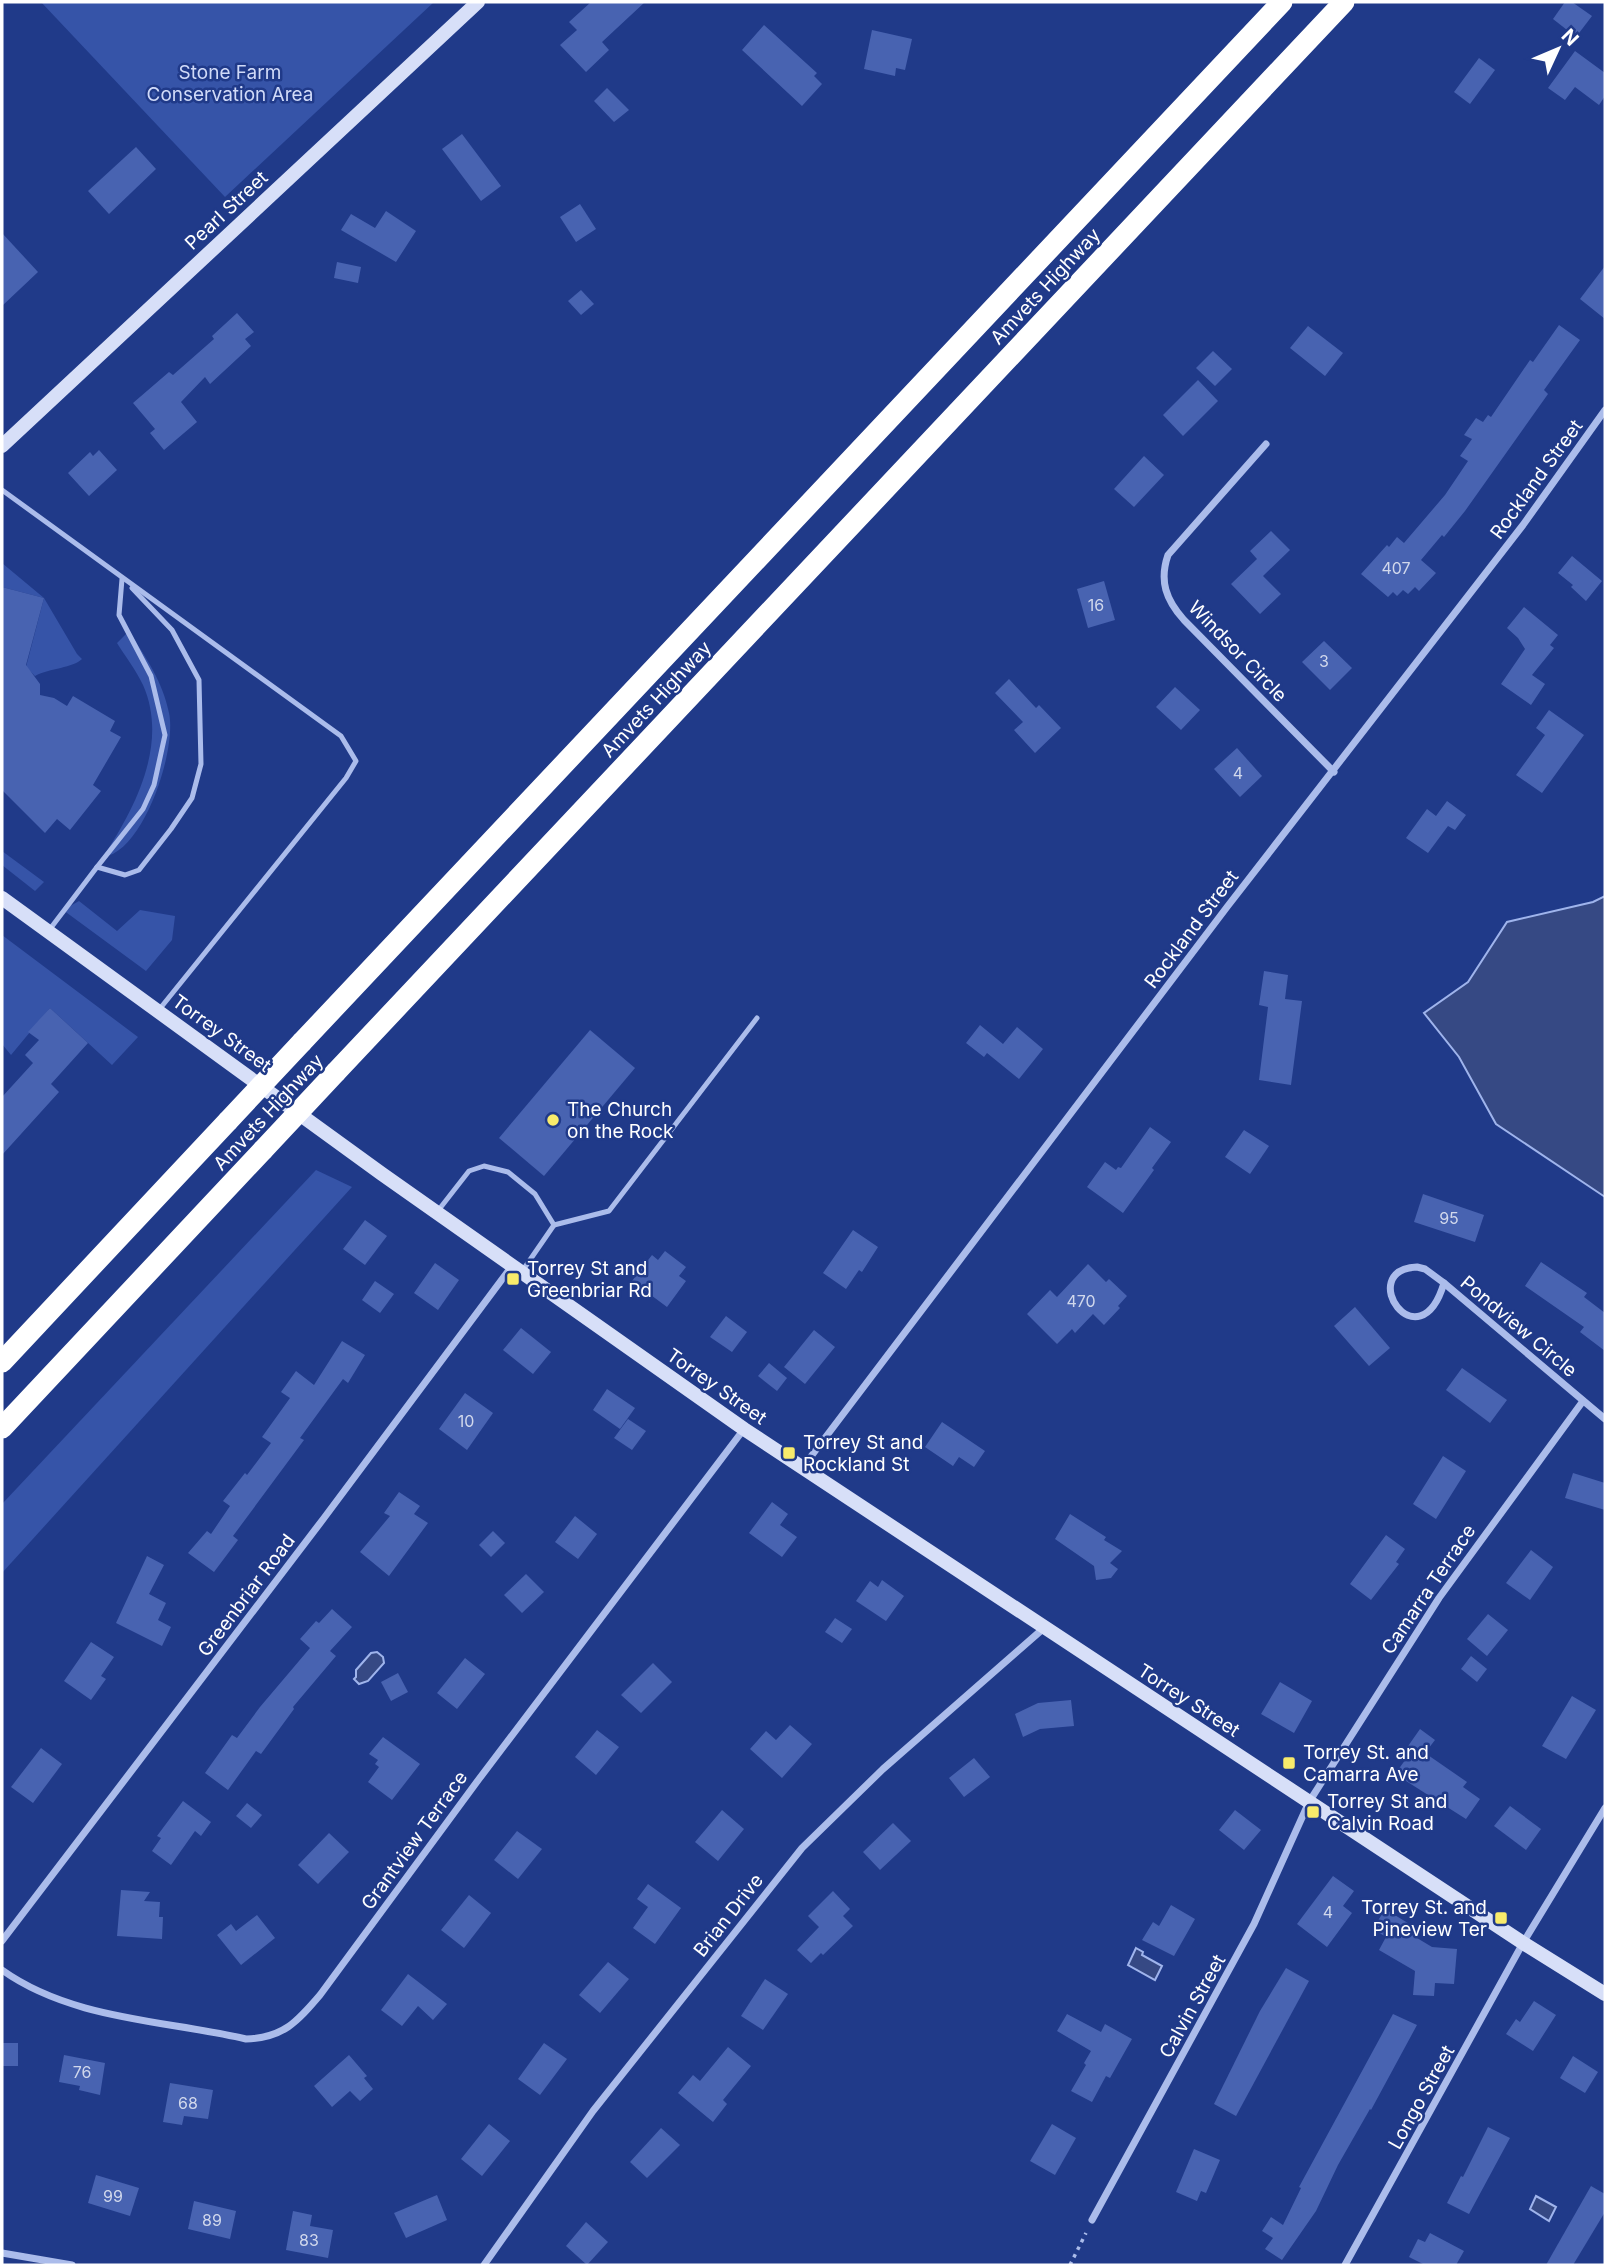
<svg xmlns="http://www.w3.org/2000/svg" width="1607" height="2267" viewBox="0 0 1607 2267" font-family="Inter,sans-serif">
<rect width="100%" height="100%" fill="#203a89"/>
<!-- green -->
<g fill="#3654a8">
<path d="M41,2h393l-209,195z"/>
<path d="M2,563l42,35 33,56 5,5c-9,9 -32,9 -47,17l-9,-9 18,-69 -42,-11z"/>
<path d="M129,631c17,27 34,51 40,82 8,36 -25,139 -66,144 32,-49 66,-113 40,-172 -7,-15 -18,-29 -26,-42z"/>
<path d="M2,851l42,31 -9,9 -33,-26z"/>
<path d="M79,901l38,30 23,-21 35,6 -3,24 -26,31 -83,-61z"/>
<path d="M2,935l136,102 -26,28 -62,-57 -39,47 -9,-11z"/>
<path d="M316,1170l36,17 -350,386v-69z"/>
</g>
<!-- water -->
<g fill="#364984" stroke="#9fb4ec" stroke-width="2">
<path d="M1605,896v301l-109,-73 -37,-67 -35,-44 44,-31 39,-60 86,-20z"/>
<path d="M377,1652l6,5 1,6 -16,18 -9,3 -5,-5 2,-2v-7l15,-17z"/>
<path d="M1136,1948l7,4 -1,3 20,11 -7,14 -27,-15z"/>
<path d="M1536,2196l20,11 -7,14 -19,-12z"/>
</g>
<!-- building -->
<g fill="#4863b1">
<path d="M591,2h54l-43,40 7,8 -23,22 -26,-27 17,-15 -8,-8z"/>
<path d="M1565,2h7l20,14 -16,21 -23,-18z"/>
<path d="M764,25l53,48 -3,3 8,8 -20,22 -60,-56z"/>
<path d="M872,30l40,9 -7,31 -9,-2 -1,8 -31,-7z"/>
<path d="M1575,51l30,22v23l-6,9 -24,-18 -10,13 -17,-12z"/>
<path d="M1479,58l16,12 -25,34 -16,-12z"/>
<path d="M607,88l22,22 -15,12 -20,-21z"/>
<path d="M462,134l39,52 -20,15 -39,-52z"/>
<path d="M136,147l20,22 -47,45 -21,-23z"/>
<path d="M580,204l16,25 -20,13 -16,-25z"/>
<path d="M386,211l30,20 -20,31 -55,-32 10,-16 24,14z"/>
<path d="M2,233l36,39 -36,34z"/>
<path d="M337,262l24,5 -3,16 -24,-5z"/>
<path d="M1605,266v53l-25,-20z"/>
<path d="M581,290l13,14 -13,11 -13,-14z"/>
<path d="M237,313l17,19 -9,7 6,7 -41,38 -5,-7 -24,25 16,20 -33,28 -14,-17 5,-4 -22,-26 36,-31 4,3 41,-36 -2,-3z"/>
<path d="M1559,325l21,15 -36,50 4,4 -83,117 -21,26 -2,-2 -21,25 15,13 -17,18 -4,-4 -7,7 -5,-4 -6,6 -4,-4 -5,5 -27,-23 26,-29 2,2 8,-10 7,6 41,-48 23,-34 -8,-5 12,-17 -8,-4 12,-17 7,4 5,-7 3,2 39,-57 3,2z"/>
<path d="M1308,326l35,27 -18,23 -35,-28z"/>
<path d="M1213,351l19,18 -17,17 -19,-18z"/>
<path d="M1198,380l20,21 -35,35 -20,-21z"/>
<path d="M99,450l18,20 -28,26 -21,-23 22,-21 3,4z"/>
<path d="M1144,456l20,19 -30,32 -20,-18z"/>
<path d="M1271,531l19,19 -27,26 18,18 -21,20 -29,-30 26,-25 -7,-8z"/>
<path d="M1572,556l30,25 -16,20 -15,-14 2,-2 -15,-12z"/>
<path d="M1104,581l11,39 -27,8 -11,-39z"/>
<path d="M2,587l42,11 -18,67 14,19v11l14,3 13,8 6,-10 42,25 -5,10 11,6 -28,48 8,6 -31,39 -13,-11 -12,14 -43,-43z"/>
<path d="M1524,607l34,28 -8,10 4,3 -22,27 13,9 -14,21 -30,-21 24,-35 -7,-11 -11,-10z"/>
<path d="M1324,641l28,27 -22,22 -28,-28z"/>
<path d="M1009,679l27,29 3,-3 22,23 -26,25 -21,-23 9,-8 -28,-29z"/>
<path d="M1175,687l25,23 -19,20 -25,-23z"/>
<path d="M1549,710l35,25 -42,58 -26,-18 29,-40 -9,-7z"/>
<path d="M1237,748l25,28 -22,21 -26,-28z"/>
<path d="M1447,801l19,14 -11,15 -7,-4 -20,27 -22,-15 21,-29 9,7z"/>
<path d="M1264,971l24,4 -3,24 17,2 -11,84 -32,-5 9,-73 -9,-2z"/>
<path d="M50,1008l38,35 -37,41 8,8 -57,63v-58l31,-34 -8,-8 14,-15 -11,-8z"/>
<path d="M980,1025l23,19 14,-17 26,22 -24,30 -32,-26 -3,4 -18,-14z"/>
<path d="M590,1030l45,38 -91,108 -45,-38z"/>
<path d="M1150,1127l21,15 -19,26 2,2 -31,43 -36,-26 18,-25 11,8 2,-3 3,1z"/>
<path d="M1244,1130l25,16 -19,28 -25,-17z"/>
<path d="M1423,1194l61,21 -9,27 -61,-20z"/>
<path d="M365,1220l22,16 -22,29 -22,-16z"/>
<path d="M853,1230l25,17 -16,25 -3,-2 -13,19 -23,-16z"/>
<path d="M665,1251l21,16 -7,9 7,5 -19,26 -35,-26 20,-26 6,5z"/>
<path d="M1541,1262l46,31 -3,4 21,16v38l-25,-19 4,-5 -59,-41z"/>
<path d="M435,1263l24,17 -21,30 -24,-17z"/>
<path d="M1088,1264l18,18 3,-3 18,17 -9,10 2,2 -16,17 -11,-11 -18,19 -3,-4 -15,15 -30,-30 23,-24 7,7z"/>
<path d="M375,1281l19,13 -14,19 -18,-13z"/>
<path d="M1355,1307l35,41 -21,18 -35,-40z"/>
<path d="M726,1316l21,16 -15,20 -22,-15z"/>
<path d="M521,1328l30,24 -18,22 -30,-24z"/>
<path d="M814,1330l21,17 -30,37 -21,-17z"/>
<path d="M342,1341l23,14 -17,28 -5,-4 -43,59 4,2 -71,96 5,4 -24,32 -26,-19 19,-22 4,3 19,-28 -7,-5 22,-28 2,2 24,-32 -9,-6 28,-39 -9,-6 15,-21 18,14z"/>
<path d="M769,1363l18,15 -10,13 -19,-15z"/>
<path d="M1462,1368l45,32 -17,23 -44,-33z"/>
<path d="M607,1389l28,19 -15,21 -27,-19z"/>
<path d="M465,1393l28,20 -26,37 -28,-21z"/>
<path d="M628,1419l18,12 -14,19 -18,-12z"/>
<path d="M942,1422l43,29 -11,16 -15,-10 -6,9 -28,-19z"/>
<path d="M1443,1456l23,15 -30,48 -23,-15z"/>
<path d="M1573,1473l32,10v27l-40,-12z"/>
<path d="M399,1492l21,14 -6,8 14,9 -39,53 -29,-24 30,-36 -6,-3z"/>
<path d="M772,1502l16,12 -8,11 17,12 -15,20 -33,-24z"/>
<path d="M1070,1514l36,23 -2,3 18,11 -12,12 8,6 -7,9 -15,2 -2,-14 -39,-27z"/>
<path d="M575,1516l22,18 -19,25 -23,-17z"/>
<path d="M493,1531l12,12 -14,14 -12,-12z"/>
<path d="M1386,1535l19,14 -9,13 3,2 -28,36 -21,-16z"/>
<path d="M1531,1550l22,17 -23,33 -24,-17z"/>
<path d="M147,1556l17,9 -15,29 17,9 -8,17 13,7 -9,19 -46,-23z"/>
<path d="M526,1574l18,18 -22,21 -18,-18z"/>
<path d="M882,1580l22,16 -18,25 -30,-20 14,-20 8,6z"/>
<path d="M332,1609l20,18 -22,24 6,5 -43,51 1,2 -33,45 -5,-3 -28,39 -23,-17 27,-38 5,3 23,-31 50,-59 -10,-9 16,-18 3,2z"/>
<path d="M1488,1614l20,16 -21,26 -20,-17z"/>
<path d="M835,1618l17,11 -10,14 -17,-11z"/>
<path d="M91,1642l23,15 -13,19 5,3 -15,21 -27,-19z"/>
<path d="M1471,1656l16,13 -10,13 -16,-13z"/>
<path d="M465,1658l20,16 -28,35 -20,-16z"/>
<path d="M653,1663l19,19 -31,31 -20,-18z"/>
<path d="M398,1673l10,19 -17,9 -10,-19z"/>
<path d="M1280,1682l32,19 -18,32 -33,-19z"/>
<path d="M1572,1696l24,14 -30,49 -24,-13z"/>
<path d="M1071,1700l3,26 -34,3 -17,8 -8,-23 23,-11z"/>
<path d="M790,1725l22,19 -30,34 -32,-29 16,-18 10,9z"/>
<path d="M1420,1729l15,11 -10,13 42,29 -4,5 17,12 -14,20 -71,-45 16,-22 -5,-3z"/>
<path d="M597,1730l22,17 -23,28 -21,-18z"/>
<path d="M383,1737l37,27 -28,36 -24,-18 11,-15 -4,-3 3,-4 -9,-6z"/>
<path d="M41,1748l21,16 -29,39 -22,-16z"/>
<path d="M974,1758l16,19 -26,20 -15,-19z"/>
<path d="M183,1801l28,21 -10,14 -6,-5 -24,34 -19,-14 9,-13 -4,-2z"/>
<path d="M247,1803l15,12 -11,13 -15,-12z"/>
<path d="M1510,1806l31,23 -15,21 -32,-24z"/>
<path d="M722,1810l22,19 -26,32 -23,-19z"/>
<path d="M1235,1810l26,20 -17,20 -25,-20z"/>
<path d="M893,1823l18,18 -31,29 -17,-18z"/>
<path d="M517,1831l25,18 -24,30 -24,-19z"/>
<path d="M329,1833l20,19 -31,32 -20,-19z"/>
<path d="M1333,1876l21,15 -11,15 9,7 -25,34 -30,-23z"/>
<path d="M648,1884l33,24 -26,36 -22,-16 15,-21 -11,-8z"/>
<path d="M121,1890l29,2 -6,9 16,1 -1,15h4l-1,22 -45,-3z"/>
<path d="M833,1891l17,18 -7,7 10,10 -30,29 -2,-2 -10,10 -14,-13 22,-23 -11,-11z"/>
<path d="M469,1895l22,18 -27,35 -23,-18z"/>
<path d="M1171,1905l24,14 -21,37 -32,-16 11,-18 6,4z"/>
<path d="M1385,1909l26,16 -4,7 25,15 25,2 -3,35 -19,-1 -1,13 -21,-1 2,-24 -36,-21 7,-13 -13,-8z"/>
<path d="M257,1915l18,23 -34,27 -24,-30 14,-11 5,7z"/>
<path d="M608,1962l21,17 -29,34 -21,-18z"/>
<path d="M1286,1968l23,13 -73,135 -22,-12 46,-93z"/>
<path d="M408,1974l39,30 -14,16 -15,-14 -16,20 -21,-16z"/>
<path d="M765,1979l23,15 -25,36 -22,-14z"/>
<path d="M1534,2001l22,14 -23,36 -27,-17 10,-15 4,3z"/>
<path d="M1067,2014l34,18 4,-8 27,15 -22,39 -4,-2 -14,26 -21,-11 15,-26 -2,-2 7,-12 -34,-20z"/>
<path d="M1393,2014l24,11 -46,85 -1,-1 -32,56 -22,46 -34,49 -17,-11 8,-11 -11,-7 9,-14 12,8 18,-37 -2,-1z"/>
<rect x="2" y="2043" width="16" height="23"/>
<path d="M544,2043l23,16 -27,36 -22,-16z"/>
<path d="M728,2047l23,19 -28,34 4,4 -14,18 -35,-29 15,-18 7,6z"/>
<path d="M64,2055l41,8 -5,32 -21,-5 1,-4 -21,-4z"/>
<path d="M349,2055l18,21 -3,2 9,11 -13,12 -10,-10 -18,16 -18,-21z"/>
<path d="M1573,2056l25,16 -13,21 -25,-15z"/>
<path d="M170,2083l43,7 -5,29 -24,-3 -2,9 -19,-3z"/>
<path d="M489,2124l21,17 -28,35 -21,-17z"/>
<path d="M1052,2124l24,14 -21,37 -25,-14z"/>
<path d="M1488,2127l22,11 -41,76 -22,-11 14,-27 2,1z"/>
<path d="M661,2128l19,17 -33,33 -17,-16z"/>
<path d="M1194,2149l26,11 -14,33 -5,-2 -4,10 -21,-9z"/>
<path d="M96,2175l43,13 -9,28 -42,-13z"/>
<path d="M1591,2186l14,8v18l-32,53h-27z"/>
<path d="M437,2195l10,25 -41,18 -12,-25z"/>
<path d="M194,2201l42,10 -6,28 -42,-10z"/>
<path d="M293,2211l19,4 -2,11 23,4 -5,28 -42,-8z"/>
<path d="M586,2222l22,20 -21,23 -21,-19z"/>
<path d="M1430,2233l34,18 -8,14h-31l-16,-8 9,-18 7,3z"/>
</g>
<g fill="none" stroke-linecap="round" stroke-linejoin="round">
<!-- path -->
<path stroke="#abbceb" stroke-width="3.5" stroke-dasharray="3.5 5" stroke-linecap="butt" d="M1070,2265l16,-32"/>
<!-- lane -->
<g stroke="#abbceb" stroke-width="5">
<path d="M2,490l339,246 15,25 -10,17 -188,233"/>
<path d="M97,867l46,-58 11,-24 11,-50 -14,-59 -32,-61 3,-36"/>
<path d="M50,929l47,-62 28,8 14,-5 32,-41 21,-31 9,-34 -2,-84 -27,-50 -40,-42"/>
<path d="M437,1212l32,-41 15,-5 24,6 27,22 19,31 -31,45"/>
<path d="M554,1225l55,-14 148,-193"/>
</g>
<!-- street -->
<g stroke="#abbceb" stroke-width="7">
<path d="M1266,444l-98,111c-9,26 -2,45 16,65l150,152"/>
<path d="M1417,1267l8,2 19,14c-25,83 -90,-13 -27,-16z"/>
<path d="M1444,1283l161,136"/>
<path d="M803,1467l424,-560 296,-382 82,-115"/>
<path d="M2,1941l322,-423 188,-252"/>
<path d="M2,1970c70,50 163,50 244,69 37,-1 51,-17 74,-44l159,-216 265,-350"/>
<path d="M1092,2220l162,-296 55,-122 130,-204 144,-197"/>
<path d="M2,2253l70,12"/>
<path d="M484,2265l109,-154 209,-263 81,-79 161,-141"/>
<path d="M1345,2265l178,-322 82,-135"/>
</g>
<!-- secondary -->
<g stroke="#d7dff8" stroke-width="14">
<path d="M2,446l476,-444"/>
<path d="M2,898l380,276 362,255 779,514 82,51"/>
</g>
<!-- highway -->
<g stroke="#fff" stroke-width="21">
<path d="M302,1042l980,-1040"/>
<path d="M336,1072l1008,-1070"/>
<path d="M2,1362l226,-241"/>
<path d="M2,1428l261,-278"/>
</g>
<!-- highway-bridge -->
<g stroke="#fff" stroke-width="21">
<path d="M228,1121l74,-79"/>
<path d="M263,1150l73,-78"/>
</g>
</g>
<!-- markers -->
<g fill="#f8eb6b" stroke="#203a89" stroke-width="2.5">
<circle cx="553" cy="1120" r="7"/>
<rect x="506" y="1272" width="14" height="14" rx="3.5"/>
<rect x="782" y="1446" width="14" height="14" rx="3.5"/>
<rect x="1282" y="1756" width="14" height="14" rx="3.5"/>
<rect x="1306" y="1805" width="14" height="14" rx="3.5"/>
<rect x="1494" y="1911" width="14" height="14" rx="3.5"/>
</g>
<g text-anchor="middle" stroke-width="5" stroke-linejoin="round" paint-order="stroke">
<!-- number labels -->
<g font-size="16" fill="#d1d8ec">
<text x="1396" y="574">407</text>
<text x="1096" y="611">16</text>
<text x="1324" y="667">3</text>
<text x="1238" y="779">4</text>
<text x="1449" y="1224">95</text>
<text x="1081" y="1307">470</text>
<text x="466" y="1427">10</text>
<text x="1328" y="1918">4</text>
<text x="82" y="2078">76</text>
<text x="188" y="2109">68</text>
<text x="113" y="2202">99</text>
<text x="212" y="2226">89</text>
<text x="309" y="2246">83</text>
</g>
<!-- park labels -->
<g font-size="19" fill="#d0daf8" stroke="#203a89">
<text x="230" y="79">Stone Farm<tspan x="230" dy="22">Conservation Area</tspan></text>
</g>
<!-- street labels -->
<g font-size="19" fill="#fff" stroke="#203a89">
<text transform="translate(226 210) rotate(-43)" y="7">Pearl Street</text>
<text transform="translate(1045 286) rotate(-47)" y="7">Amvets Highway</text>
<text transform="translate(1536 479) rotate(-54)" y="7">Rockland Street</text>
<text transform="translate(1238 651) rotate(46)" y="7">Windsor Circle</text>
<text transform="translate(656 699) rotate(-47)" y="7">Amvets Highway</text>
<text transform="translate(1191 929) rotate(-53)" y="7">Rockland Street</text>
<text transform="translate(222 1033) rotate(36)" y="7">Torrey Street</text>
<text transform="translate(268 1112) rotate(-47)" y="7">Amvets Highway</text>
<text transform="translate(1519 1326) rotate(40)" y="7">Pondview Circle</text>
<text transform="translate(717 1386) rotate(35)" y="7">Torrey Street</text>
<text transform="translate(1428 1589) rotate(-56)" y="7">Camarra Terrace</text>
<text transform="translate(246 1595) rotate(-53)" y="7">Greenbriar Road</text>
<text transform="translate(1189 1700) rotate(33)" y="7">Torrey Street</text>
<text transform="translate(414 1840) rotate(-54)" y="7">Grantview Terrace</text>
<text transform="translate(728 1915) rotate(-52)" y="7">Brian Drive</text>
<text transform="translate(1192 2006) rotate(-61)" y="7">Calvin Street</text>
<text transform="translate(1421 2097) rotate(-61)" y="7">Longo Street</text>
</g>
<!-- poi labels -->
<g font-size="19" fill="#fff" stroke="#203a89" text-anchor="start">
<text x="567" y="1116">The Church<tspan x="567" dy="22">on the Rock</tspan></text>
<text x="527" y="1275">Torrey St and<tspan x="527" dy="22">Greenbriar Rd</tspan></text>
<text x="803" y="1449">Torrey St and<tspan x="803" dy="22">Rockland St</tspan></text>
<text x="1303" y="1759">Torrey St. and<tspan x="1303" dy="22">Camarra Ave</tspan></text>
<text x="1327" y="1808">Torrey St and<tspan x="1327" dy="22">Calvin Road</tspan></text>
<text x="1487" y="1914" text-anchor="end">Torrey St. and<tspan x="1487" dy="22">Pineview Ter</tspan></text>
</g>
</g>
<!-- border -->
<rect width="1607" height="2267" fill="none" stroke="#ffffff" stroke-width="7"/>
<!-- north arrow -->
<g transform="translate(1558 49) rotate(46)" stroke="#203a89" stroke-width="5" paint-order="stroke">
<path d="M0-5L12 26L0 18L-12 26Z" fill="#ffffff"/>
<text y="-10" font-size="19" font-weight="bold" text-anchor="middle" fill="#ffffff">N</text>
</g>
</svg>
